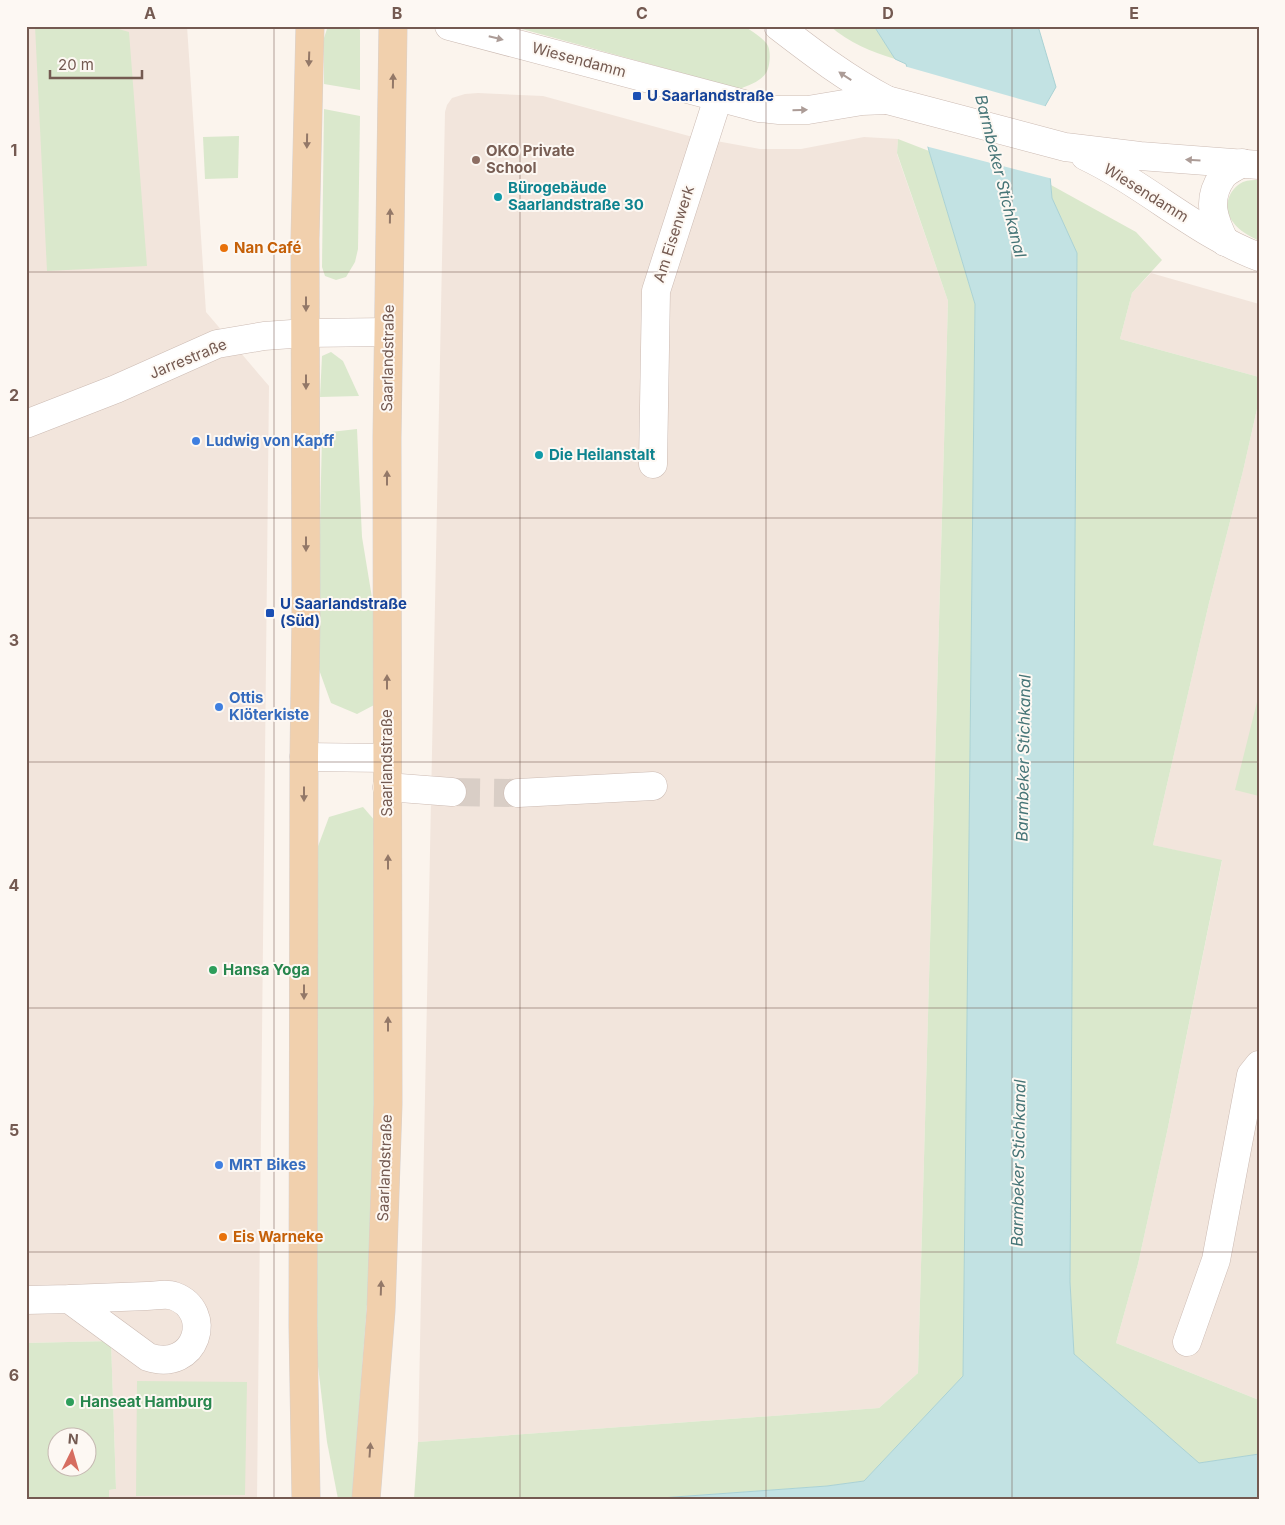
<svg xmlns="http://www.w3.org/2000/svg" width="1285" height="1525" viewBox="0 0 1285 1525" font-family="Inter,sans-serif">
<rect width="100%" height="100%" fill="#fbf4ed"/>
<!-- residential -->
<g fill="#f2e5dc">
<path d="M26,26h161l19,286 63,74 -12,1113h-148l-1,-9 8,-1 -5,-148 -85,2z"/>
<path d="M478,93l65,3 146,40 71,13h41l63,-12 34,2 -1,15 51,147 -30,1072 -39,35 -461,34 27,-1330 2,-7 5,-7 13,-4z"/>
<path d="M1151,273l108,31v73l-139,-38 12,-46z"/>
<path d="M1259,400v1000l-143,-57 22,-79 29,-132 55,-271 -69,-16 56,-242 34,-132z"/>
</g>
<!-- green -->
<g fill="#dae8cc" fill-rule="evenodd">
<path d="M35,26h73l21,6 18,234 -100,5z"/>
<path d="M328,26h29l3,4v60l-36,-6v-46z"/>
<path d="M511,26h233c7,5 20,12 24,20 3,6 2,21 -2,27 -6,9 -17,12 -26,16z"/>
<path d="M830,26h44l21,33c-23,-7 -46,-16 -65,-33z"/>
<path d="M324,109l36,7 -2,133 -3,13 -9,15 -10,3 -11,-4 -3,-9z"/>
<path d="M239,136l-1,42 -33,1 -2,-42z"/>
<path d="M898,139l31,12 46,153 -12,1072 -99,105 -37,5 -180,13h-233l4,-57 461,-34 39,-35 30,-1072 -51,-148z"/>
<path d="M1259,180v61c-9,-5 -20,-10 -26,-19 -11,-13 -5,-33 10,-40 5,-2 11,-2 16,-2z"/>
<path d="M1051,185l85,47 26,28 -30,33 -12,46 139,38v23l-16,71 -34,132 -56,242 69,15 -55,272 -29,132 -22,79 143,57v54l-60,9 -125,-109 -4,-72 7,-1029 -25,-55z"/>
<path d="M331,352l12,9 16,35 -39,1 2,-41z"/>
<path d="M357,429l5,108 13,79 1,88 -19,10 -26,-11 -14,-39 5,-231z"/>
<path d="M1259,694v102l-24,-6z"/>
<path d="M363,807l13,15 -2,391 -22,286h-14l-11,-57 -12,-101 -1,-484 15,-40z"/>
<path d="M111,1341l5,148 -7,1v9h-83v-156zM58,1438h30v30h-30z"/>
<path d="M137,1381l110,1 -2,113 -109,1z"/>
</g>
<!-- water -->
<path fill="#c2e2e3" stroke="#aad2d4" d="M874,26h164l18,61 -12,21 8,90 25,55 -7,1029 4,72 125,109 60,-9v45h-612l180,-13 37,-5 99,-105 12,-1072 -46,-153 -23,-87 -11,-5z"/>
<!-- pier -->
<path fill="#fbf4ed" d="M904,66l144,41 5,72 -128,-33z"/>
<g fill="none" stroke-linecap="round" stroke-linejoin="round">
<!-- minor-tunnel -->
<path stroke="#d9cec6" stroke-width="28" stroke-dasharray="28 14" stroke-linecap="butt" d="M452,792l66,1"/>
<!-- minor casing -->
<g stroke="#ccbbb3" stroke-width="29">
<g id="minor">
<path d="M449,26l310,82 20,2h29l54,-9 25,-1"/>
<path d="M778,26c35,27 69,53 109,74l178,47 75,9 119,9"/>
<path d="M1085,156c61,29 111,77 174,101"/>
<path d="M1225,242c-11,-22 -19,-42 -3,-65 4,-6 14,-10 20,-14"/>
<path d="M26,424l90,-35 101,-45 47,-8 42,-3 82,-1"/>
<path d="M653,464l3,-173 62,-193"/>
<path d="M304,757l83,1"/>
<path d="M387,787l65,5"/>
<path d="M518,793l135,-7"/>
<path d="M26,1300l43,-1 79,58c49,16 67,-46 26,-61 -8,-3 -19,0 -27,0 -26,1 -52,2 -78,3"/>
<path d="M1187,1342l29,-82 35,-185 8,-10"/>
</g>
</g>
<!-- major casing -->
<g stroke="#d8d1ce" stroke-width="29">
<g id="major">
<path d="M306,1499l-3,-173 1,-569 2,-140 -1,-378 5,-213"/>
<path d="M366,1499l15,-189 7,-206 -1,-666 6,-412"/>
</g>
</g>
<!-- minor -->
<use href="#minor" stroke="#fff" stroke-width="28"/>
<!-- major -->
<use href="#major" stroke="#f1d0ad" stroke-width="28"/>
</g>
<!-- one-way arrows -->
<defs><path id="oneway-solid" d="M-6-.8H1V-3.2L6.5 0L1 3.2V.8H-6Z" transform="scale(1.25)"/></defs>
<g fill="#ac9c97">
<use href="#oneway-solid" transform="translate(496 38) rotate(14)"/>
<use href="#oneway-solid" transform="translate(845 76) rotate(-147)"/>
<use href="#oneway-solid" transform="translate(800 110) rotate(-1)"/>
<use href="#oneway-solid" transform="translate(1193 160) rotate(-176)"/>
</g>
<g fill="#937868">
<use href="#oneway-solid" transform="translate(309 59) rotate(92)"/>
<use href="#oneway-solid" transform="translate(393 81) rotate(-89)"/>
<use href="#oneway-solid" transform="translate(307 141) rotate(91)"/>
<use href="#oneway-solid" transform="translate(390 216) rotate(-89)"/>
<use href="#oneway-solid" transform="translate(306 304) rotate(90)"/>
<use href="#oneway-solid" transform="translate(306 382) rotate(90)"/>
<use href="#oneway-solid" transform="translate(387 478) rotate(-90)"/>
<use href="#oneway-solid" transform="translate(306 544) rotate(90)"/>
<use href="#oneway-solid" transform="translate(387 682) rotate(-90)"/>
<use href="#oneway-solid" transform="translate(304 794) rotate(90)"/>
<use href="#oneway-solid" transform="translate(388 862) rotate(-90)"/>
<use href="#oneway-solid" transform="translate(304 992) rotate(90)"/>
<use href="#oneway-solid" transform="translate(388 1024) rotate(-90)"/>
<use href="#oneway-solid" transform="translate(381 1288) rotate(-88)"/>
<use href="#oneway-solid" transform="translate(370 1450) rotate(-86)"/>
</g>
<!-- grid -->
<path fill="none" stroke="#745a51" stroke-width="1" stroke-opacity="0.55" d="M274,26v1473M520,26v1473M766,26v1473M1012,26v1473M26,272h1233M26,518h1233M26,762h1233M26,1008h1233M26,1252h1233"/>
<!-- markers -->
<g fill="#1a4fb4" stroke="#fdf8f3" stroke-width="2">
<rect x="632" y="91" width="10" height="10" rx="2.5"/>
<rect x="265" y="608" width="10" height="10" rx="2.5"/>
</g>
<circle fill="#8d6e63" stroke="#fdf8f3" stroke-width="2" cx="476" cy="160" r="5"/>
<g fill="#0f9aa8" stroke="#fdf8f3" stroke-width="2">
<circle cx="498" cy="197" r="5"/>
<circle cx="539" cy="455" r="5"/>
</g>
<g fill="#e8710a" stroke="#fdf8f3" stroke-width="2">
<circle cx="224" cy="248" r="5"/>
<circle cx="223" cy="1237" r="5"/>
</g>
<g fill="#3f7fe0" stroke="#fdf8f3" stroke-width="2">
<circle cx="196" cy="441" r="5"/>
<circle cx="219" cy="707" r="5"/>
<circle cx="219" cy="1165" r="5"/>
</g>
<g fill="#2e9e5b" stroke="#fdf8f3" stroke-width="2">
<circle cx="213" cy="970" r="5"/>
<circle cx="70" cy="1402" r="5"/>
</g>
<g text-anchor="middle" stroke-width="4" stroke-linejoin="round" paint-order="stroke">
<!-- street labels -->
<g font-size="15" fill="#745a51" stroke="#fdf8f3">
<text transform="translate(579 60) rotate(15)" y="5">Wiesendamm</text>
<text transform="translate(1146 193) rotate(32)" y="5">Wiesendamm</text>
<text transform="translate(674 234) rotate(-72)" y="5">Am Eisenwerk</text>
<text transform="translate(388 358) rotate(-89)" y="5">Saarlandstraße</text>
<text transform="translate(188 359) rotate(-22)" y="5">Jarrestraße</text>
<text transform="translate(387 763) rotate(-90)" y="5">Saarlandstraße</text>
<text transform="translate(385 1168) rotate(-88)" y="5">Saarlandstraße</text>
</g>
<!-- transit labels -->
<g font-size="15" font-weight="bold" fill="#164399" stroke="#fdf8f3" text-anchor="start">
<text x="647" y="101">U Saarlandstraße</text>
<text x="280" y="609">U Saarlandstraße<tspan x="280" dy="17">(Süd)</tspan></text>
</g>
<!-- education labels -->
<g font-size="15" font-weight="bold" fill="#785e54" stroke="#fdf8f3" text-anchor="start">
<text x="486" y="156">OKO Private<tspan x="486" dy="17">School</tspan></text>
</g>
<!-- culture labels -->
<g font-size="15" font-weight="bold" fill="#0d838f" stroke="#fdf8f3" text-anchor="start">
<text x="508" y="193">Bürogebäude<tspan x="508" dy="17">Saarlandstraße 30</tspan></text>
<text x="549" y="460">Die Heilanstalt</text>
</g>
<!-- food labels -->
<g font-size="15" font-weight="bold" fill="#c56008" stroke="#fdf8f3" text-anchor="start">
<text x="234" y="253">Nan Café</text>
<text x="233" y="1242">Eis Warneke</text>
</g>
<!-- shop labels -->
<g font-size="15" font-weight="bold" fill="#366cbe" stroke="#fdf8f3" text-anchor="start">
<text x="206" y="446">Ludwig von Kapff</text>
<text x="229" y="703">Ottis<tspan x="229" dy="17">Klöterkiste</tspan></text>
<text x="229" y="1170">MRT Bikes</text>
</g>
<!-- leisure labels -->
<g font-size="15" font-weight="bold" fill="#27864d" stroke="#fdf8f3" text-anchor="start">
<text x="223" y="975">Hansa Yoga</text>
<text x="80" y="1407">Hanseat Hamburg</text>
</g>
<!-- water labels -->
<g font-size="16" font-style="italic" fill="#467577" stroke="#fdf8f3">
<text transform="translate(1001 176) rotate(76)" y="6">Barmbeker Stichkanal</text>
<text transform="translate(1023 758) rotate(-89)" y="6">Barmbeker Stichkanal</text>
<text transform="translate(1018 1163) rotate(-89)" y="6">Barmbeker Stichkanal</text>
</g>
</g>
<!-- border -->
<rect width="1285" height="1525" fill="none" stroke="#fdf8f3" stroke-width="55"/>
<!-- north arrow -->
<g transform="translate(72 1452) rotate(5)"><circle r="24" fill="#fdf8f3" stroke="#c6b9b2"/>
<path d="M0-4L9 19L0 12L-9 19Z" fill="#d66d60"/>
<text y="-8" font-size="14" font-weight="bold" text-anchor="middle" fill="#745a51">N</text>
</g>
<!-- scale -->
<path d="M50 70v8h92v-8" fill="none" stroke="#745a51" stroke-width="2.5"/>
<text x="58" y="70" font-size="15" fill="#745a51" stroke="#fdf8f3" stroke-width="4" paint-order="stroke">20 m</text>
<rect x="28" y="28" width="1230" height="1470" fill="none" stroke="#745a51" stroke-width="2"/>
<g font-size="16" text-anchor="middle" font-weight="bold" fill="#745a51">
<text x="150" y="19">A</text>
<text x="397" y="19">B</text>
<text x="642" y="19">C</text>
<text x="888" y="19">D</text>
<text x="1134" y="19">E</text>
<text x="14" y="156">1</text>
<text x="14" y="401">2</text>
<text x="14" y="646">3</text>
<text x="14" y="891">4</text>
<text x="14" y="1136">5</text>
<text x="14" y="1381">6</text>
</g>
</svg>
